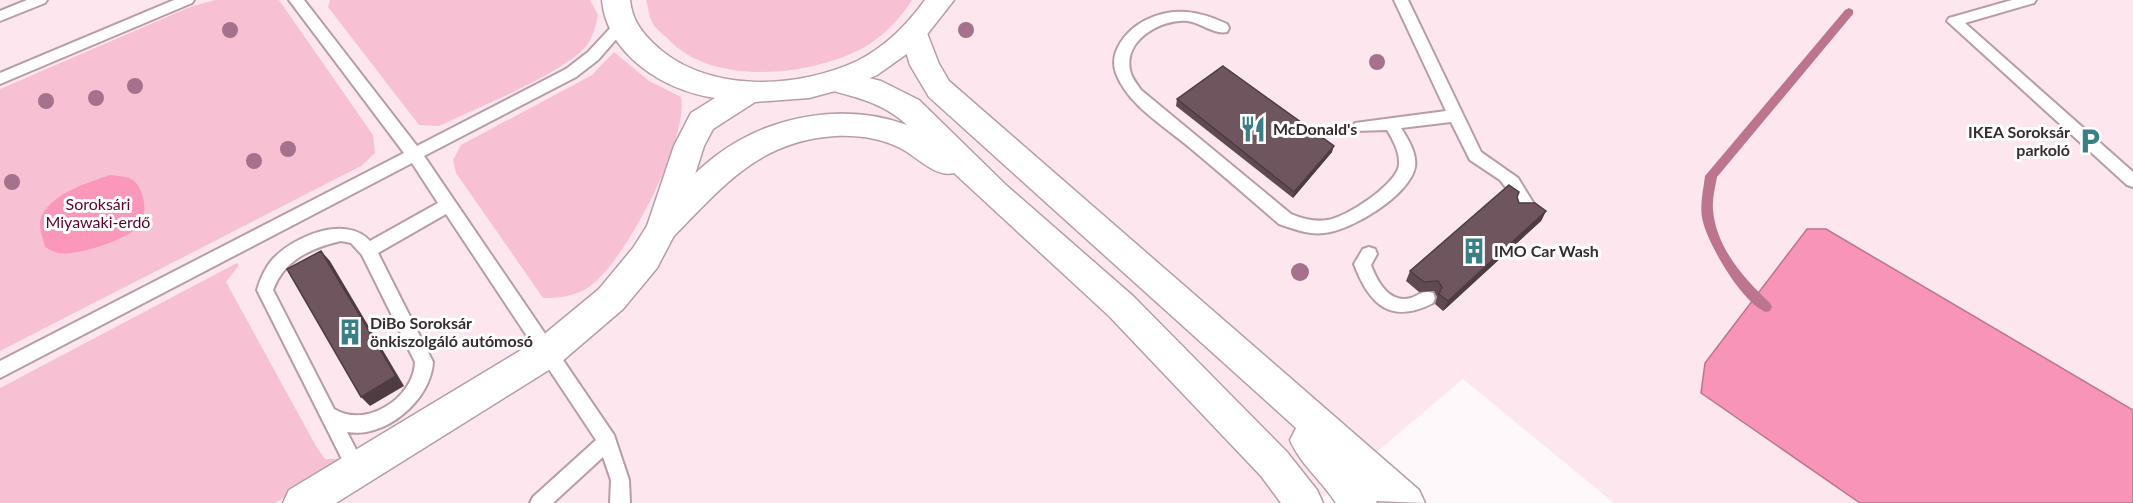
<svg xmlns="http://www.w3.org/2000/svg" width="2133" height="503" viewBox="0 0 2133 503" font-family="Lato,sans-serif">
<rect width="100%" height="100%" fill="#fef8fa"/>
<!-- built -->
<path fill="#fde6ed" d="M0,0h2133v503h-519l-151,-124 -147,124h-1316z"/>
<!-- green -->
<g fill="#f8c1d3">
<path d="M215,0h64l94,135 2,18 -14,13 -361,185v-262l190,-82z"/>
<path d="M330,0h260l8,15c-2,10 -5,22 -11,30 -22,28 -113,64 -148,81l-20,-1 -91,-118z"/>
<path d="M646,0h266c-12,19 -29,37 -49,48 -53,28 -150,39 -195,-9 -5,-5 -13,-10 -16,-17 -3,-6 -4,-15 -6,-22z"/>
<path d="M614,52l35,29 32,16c9,40 -60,175 -97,193 -13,7 -27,8 -41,8l-87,-125 -3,-13 8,-15 131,-70z"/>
<path d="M237,263l2,2 -13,17 91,166 8,11h13l1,5 -64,39h-275v-115z"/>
</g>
<!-- forest -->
<path fill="#fa97bb" d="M110,175c17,2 26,1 32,19 3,10 4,21 -2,31 -10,14 -65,32 -82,28 -4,-1 -9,-4 -13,-6 -2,-9 -8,-22 -3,-32 13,-23 45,-32 68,-40z"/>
<!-- water -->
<path fill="#f794b8" stroke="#bd758f" stroke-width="1.5" d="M1807,229h19l307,181v93h-273l-159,-110 4,-30z"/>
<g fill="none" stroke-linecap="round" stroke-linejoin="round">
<!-- stream -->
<path fill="#bd758f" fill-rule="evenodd" d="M1849,8l4,2v4l-136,163c-2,11 -5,22 -4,33 3,37 31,69 57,93l2,4 -2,4 -4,1c-23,-8 -57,-66 -63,-90 -4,-15 0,-30 2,-46l140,-166z"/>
<!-- lane casing -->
<g stroke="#b89da5" stroke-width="4">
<g id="lane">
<path d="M27,0h20l-2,3 -45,18v-10z"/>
<path d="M174,0h20l-2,3 -192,81v-11z"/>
<path d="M289,0h15l113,146 149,-77 22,-17 28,-30h10l2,3 -2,3 -28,32 -22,17 -152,79 190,279 15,45 1,23h-20l1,-23 -8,-23 -50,46h-23l3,-6 63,-57 -150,-226 -68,39 55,109c-2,38 -48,77 -86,70l19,37 -2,6 -7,3 -7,-3 -93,-185c3,-10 7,-20 14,-29 21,-24 74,-47 99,-20l68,-38 -26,-40 -412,215v-17l404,-208zM341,241l10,2 11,12 53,107c-1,36 -49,67 -81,47l-61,-119c11,-30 38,-42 68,-49z"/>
<path d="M1394,0h14l73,152 37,26 16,26 -6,8h-12l-2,-4 3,-6 -17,-22 -30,-20 -19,-38 -50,6c7,11 16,25 14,39 -5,28 -64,64 -91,66 -16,2 -30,-4 -45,-9 -30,-26 -60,-52 -90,-77 -25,-21 -62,-43 -73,-74 -8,-21 11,-43 28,-52 29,-15 55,-10 83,3l2,4 -2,4c-13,3 -27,-10 -40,-11 -26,-2 -63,19 -57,49 1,7 7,14 11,20l150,124c12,5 24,8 36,6 19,-2 70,-36 72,-55 1,-13 -6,-25 -12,-35l-32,1 -3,-4 3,-4 91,-12z"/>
<path d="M2012,0h24l-2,3 -69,20 168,149v15l-6,-2 -180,-164 2,-3z"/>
<path d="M1369,247l6,2 2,5 -6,11c6,16 18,39 40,33 8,-3 13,-8 22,-5l2,5 -2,5c-43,22 -64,1 -79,-39l9,-15z"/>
</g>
</g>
<!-- street casing -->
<g stroke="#b89da5" stroke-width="3">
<path id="street" d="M602,0h28c2,19 10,30 23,43 51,50 142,47 204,18 28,-14 50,-36 68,-61h29l-36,46 -41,29 -27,12 -41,11 -54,4 -42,27 -9,17 -26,82 -21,40 -34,41 -63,54 -224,140h-53l6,-13 247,-149 63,-52 34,-41 14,-22 27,-80 17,-33 24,-15c-50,-7 -108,-43 -113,-98z"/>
</g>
<!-- highway casing -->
<g stroke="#b89da5" stroke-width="3">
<g id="highway">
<path d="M915,25l10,3 14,36 10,17 470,409 6,13 -49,-2 1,2h-41c-14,-22 -36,-39 -46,-63l6,-12 -367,-331 -19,-32 -9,-30 4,-7z"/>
<path d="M836,70l45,11 38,19 88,86 126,110 154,156 30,38 6,13h-42l-20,-27 -152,-160 -155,-143c-18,5 -37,-16 -52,-24 -21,-11 -44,-14 -67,-13 -76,5 -112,50 -162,101l-11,4 -11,-4 -5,-9 5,-9c21,-22 42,-46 66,-64 53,-40 128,-53 190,-30 -23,-22 -52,-28 -81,-36l-5,-8 5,-8z"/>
</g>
</g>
<!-- lane -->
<use href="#lane" fill="#fff" fill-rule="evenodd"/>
<!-- street -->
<use href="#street" fill="#fff" fill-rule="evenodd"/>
<!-- highway -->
<use href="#highway" fill="#fff" fill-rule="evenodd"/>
</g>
<!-- trees -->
<g fill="#a6718c">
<circle cx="230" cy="30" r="8"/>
<circle cx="966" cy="30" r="8"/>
<circle cx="1377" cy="62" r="8"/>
<circle cx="135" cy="86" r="8"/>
<circle cx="96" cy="98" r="8"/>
<circle cx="46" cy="101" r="8"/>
<circle cx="288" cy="149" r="8"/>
<circle cx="254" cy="161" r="8"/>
<circle cx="12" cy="182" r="8"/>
<circle cx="1300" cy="272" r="9"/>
</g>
<!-- wall -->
<g fill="#5f4a51">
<path d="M1177,99l155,53 -39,46 -117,-92z"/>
<path d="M1517,197l2,6 27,8 -5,10 -98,90 -8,-7 2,-7 -3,-6 -15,1 -13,-11 4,-10z"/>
</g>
<!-- shaded-wall -->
<g fill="#4e3c42">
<path d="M1334,146l-2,6 -39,46 1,-6z"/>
<path d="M1546,211l-5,10 -98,90 5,-10z"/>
<path d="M321,251l9,10 74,125 -34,20 -9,-9z"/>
</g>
<!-- building -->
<g fill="#6f565e" stroke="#4e3c42" stroke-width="1.5">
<path d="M1223,66l111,80 -40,46 -117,-93z"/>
<path d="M1509,185l10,7 -2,5 2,6h16l11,8 -98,90 -9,-7 3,-7 -4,-6 -14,1 -14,-11z"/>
<path d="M321,251l75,125 -35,21 -74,-128z"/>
</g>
<!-- icons -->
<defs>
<g id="restaurant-bare" transform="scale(2.07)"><path d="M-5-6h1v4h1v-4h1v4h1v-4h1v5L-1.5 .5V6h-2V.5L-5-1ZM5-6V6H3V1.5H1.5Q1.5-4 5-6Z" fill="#387f88" stroke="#fff" stroke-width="2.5" paint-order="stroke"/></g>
<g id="parking-bare" transform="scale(2.07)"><path d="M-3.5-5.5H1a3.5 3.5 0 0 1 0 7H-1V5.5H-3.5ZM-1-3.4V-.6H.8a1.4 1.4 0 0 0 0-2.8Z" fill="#387f88" stroke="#fff" stroke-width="2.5" paint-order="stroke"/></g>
<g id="building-bare" transform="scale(2.07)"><path d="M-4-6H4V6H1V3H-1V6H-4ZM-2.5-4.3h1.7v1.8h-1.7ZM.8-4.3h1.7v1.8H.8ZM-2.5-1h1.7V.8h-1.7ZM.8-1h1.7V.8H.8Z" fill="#387f88" stroke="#fff" stroke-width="2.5" paint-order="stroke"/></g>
</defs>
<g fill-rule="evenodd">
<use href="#restaurant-bare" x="1253" y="129"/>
<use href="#parking-bare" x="2090" y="141"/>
<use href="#building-bare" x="1474" y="251"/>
<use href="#building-bare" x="350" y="332"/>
</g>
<g text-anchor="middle" stroke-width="6" stroke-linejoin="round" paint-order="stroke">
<!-- poi labels -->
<g font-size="16" font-weight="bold" fill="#372c30" stroke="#fff" text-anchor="start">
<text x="1273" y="135">McDonald's</text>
<text x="2070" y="138" text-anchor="end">IKEA Soroksár<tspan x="2070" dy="18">parkoló</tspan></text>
<text x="1494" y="257">IMO Car Wash</text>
<text x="370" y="329">DiBo Soroksár<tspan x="370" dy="18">önkiszolgáló autómosó</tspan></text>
</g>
<!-- park labels -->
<g font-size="16" fill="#5e0332" stroke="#fff">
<text x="98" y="210">Soroksári<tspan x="98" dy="18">Miyawaki-erdő</tspan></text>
</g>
</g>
</svg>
